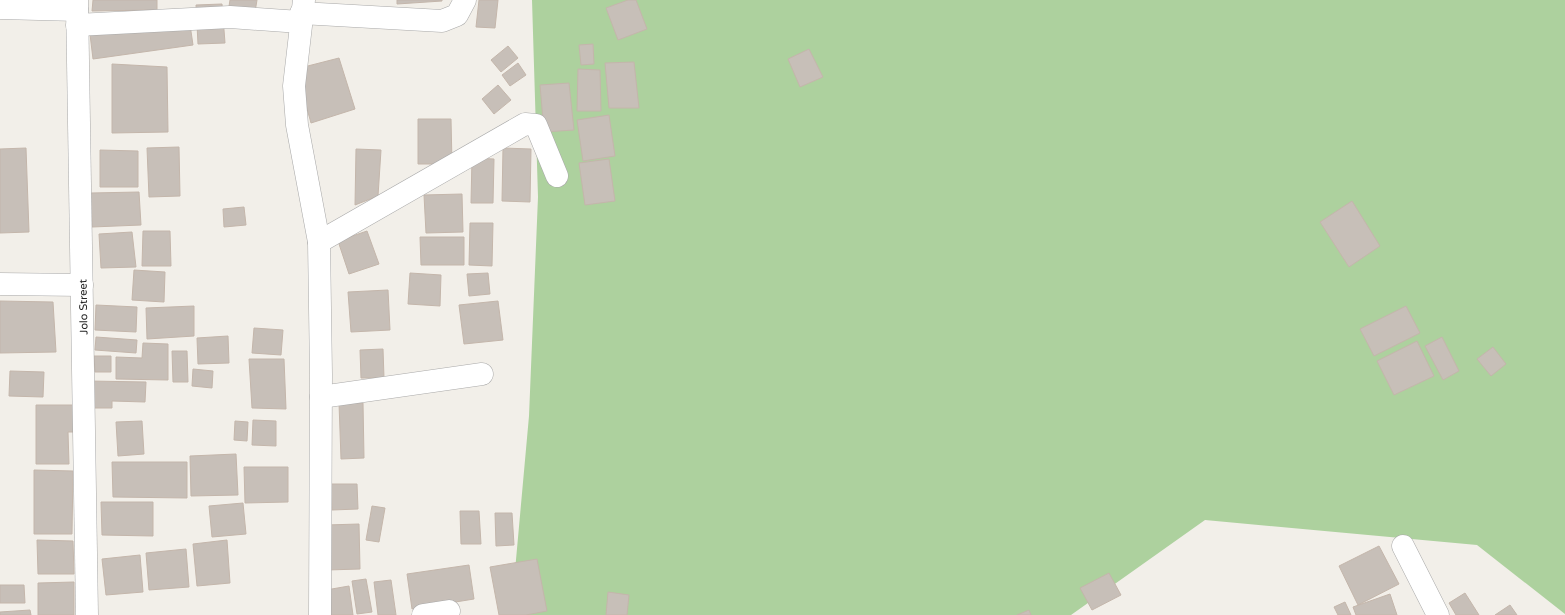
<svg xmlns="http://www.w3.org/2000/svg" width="1565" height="615" viewBox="0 0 1565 615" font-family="'Varela Round',sans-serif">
<rect width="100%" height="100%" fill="#f2efe9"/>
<!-- forest -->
<path fill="#add19e" d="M532,0h1033v614l-88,-69 -272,-25 -134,95h-560l18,-199 9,-219z"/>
<!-- building -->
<g fill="#c7bfb8" stroke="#c4b6ab">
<path d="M93,0h64v10l-65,1z"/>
<path d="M230,0h27l-4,24 -26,-5z"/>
<path d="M397,0h45v1l-45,3z"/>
<path d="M479,0h19l-3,28 -19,-1z"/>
<path d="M628,0h8l11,29 -29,11 -12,-32z"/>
<path d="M222,4l3,39 -27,1 -2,-39z"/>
<path d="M188,11l5,34 -100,14 -4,-33z"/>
<path d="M593,44l1,20 -13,1 -2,-20z"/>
<path d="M508,46l10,12 -17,14 -10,-12z"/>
<path d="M809,49l14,28 -23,10 -12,-28z"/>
<path d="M339,58l16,51 -44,14 -15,-54z"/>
<path d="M634,62l5,46h-30l-4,-45z"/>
<path d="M518,63l8,12 -16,11 -8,-11z"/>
<path d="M112,64l55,3 1,65 -56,1z"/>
<path d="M578,69l22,1 1,41h-24z"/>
<path d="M569,83l5,47 -30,2 -4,-47z"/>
<path d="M498,85l13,15 -17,14 -12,-15z"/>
<path d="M609,115l6,41 -32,5 -6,-41z"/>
<path d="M418,119h33l1,45h-34z"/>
<path d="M179,147l1,49 -31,1 -2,-49z"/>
<path d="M26,148l3,84 -29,1v-84z"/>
<path d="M503,148l28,1 -1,53 -28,-1z"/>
<path d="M356,149l25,1 -3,46 -23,9z"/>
<path d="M100,150l38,1v36h-38z"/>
<path d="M472,158l22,1 -1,44h-22z"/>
<path d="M609,159l6,42 -30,4 -6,-42z"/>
<path d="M139,192l2,33 -49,2 -1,-34z"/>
<path d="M462,194l1,38 -37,1 -2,-38z"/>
<path d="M1352,201l28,45 -31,21 -29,-45z"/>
<path d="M244,207l2,18 -22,2 -1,-18z"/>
<path d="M470,223h23l-1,43 -23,-1z"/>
<path d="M143,231h27l1,35h-29z"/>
<path d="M367,231l12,33 -30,10 -11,-33z"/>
<path d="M132,232l4,35 -35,1 -2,-34z"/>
<path d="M420,237h44v28h-43z"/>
<path d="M134,270l31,2 -1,30 -32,-2z"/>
<path d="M410,273l31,2 -1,31 -32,-2z"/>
<path d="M488,273l2,21 -21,2 -2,-22z"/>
<path d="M388,290l2,40 -39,2 -3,-40z"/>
<path d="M0,301l53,1 3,50 -56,1z"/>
<path d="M498,301l5,39 -39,4 -5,-39z"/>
<path d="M96,305l41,2 -1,25 -41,-2z"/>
<path d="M194,306v30l-47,3 -1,-31z"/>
<path d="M1406,306l14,27 -46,23 -14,-27z"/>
<path d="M254,328l29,2 -2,25 -29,-2z"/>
<path d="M228,336l1,27 -31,1 -1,-26z"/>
<path d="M96,337l41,3 -1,13 -41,-3z"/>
<path d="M1442,337l17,34 -16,9 -18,-34z"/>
<path d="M1417,341l17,35 -40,19 -17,-34z"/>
<path d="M143,343l25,1v36l-52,-1v-22l26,1z"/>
<path d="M1493,347l13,17 -15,12 -14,-17z"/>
<path d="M383,349l1,29h-23l-1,-28z"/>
<path d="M172,351h15l1,31h-15z"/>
<path d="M94,356h17v16h-16z"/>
<path d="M249,359h35l2,50 -34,-1z"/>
<path d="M193,369l20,2 -1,17 -20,-2z"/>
<path d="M10,371l34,1 -1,25 -34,-1z"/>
<path d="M89,381l57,1 -1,20 -33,-1v7h-21z"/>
<path d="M339,403h24l1,55 -23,1z"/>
<path d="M36,405h47v27h-15l1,32h-33z"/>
<path d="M253,420l23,1v25l-24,-1z"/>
<path d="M142,421l2,33 -26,2 -2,-34z"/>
<path d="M235,421l13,1 -1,19 -13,-1z"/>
<path d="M236,454l2,41 -47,1 -1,-40z"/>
<path d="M112,462h75v36l-74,-1z"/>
<path d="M244,467h44v35l-43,1z"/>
<path d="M34,470l39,1 -1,63h-38z"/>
<path d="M331,484h26l1,25 -26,1z"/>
<path d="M101,502h52v34l-51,-1z"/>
<path d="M243,503l3,31 -34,3 -3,-31z"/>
<path d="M372,506l13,2 -6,34 -13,-2z"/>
<path d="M460,511h19l2,33h-20z"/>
<path d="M495,513h17l2,32 -18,1z"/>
<path d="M359,524l1,45 -33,1 -1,-45z"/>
<path d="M37,540l36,1 1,33h-36z"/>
<path d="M227,540l3,43 -33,3 -4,-42z"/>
<path d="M1379,546l20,38 -41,21 -19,-39z"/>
<path d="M186,549l3,38 -40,3 -3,-37z"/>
<path d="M140,555l3,37 -37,3 -4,-36z"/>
<path d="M537,559l10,52 -21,4h-27l-9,-48z"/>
<path d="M469,565l5,34 -62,10 -5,-35z"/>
<path d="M1109,573l12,22 -29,15 -12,-22z"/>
<path d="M366,579l6,33 -15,2 -5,-33z"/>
<path d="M391,580l5,35h-18l-4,-33z"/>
<path d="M74,582v33h-36v-32z"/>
<path d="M0,585h24l1,18h-25z"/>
<path d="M349,586l4,29h-24l-3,-25z"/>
<path d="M608,592l21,3 -2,20h-21z"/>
<path d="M1465,593l14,22h-23l-7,-12z"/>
<path d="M1390,594l7,21h-41l-3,-8z"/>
<path d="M1345,602l6,13h-13l-4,-8z"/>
<path d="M1510,605l7,10h-22z"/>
<path d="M30,610l1,5h-31v-3z"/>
<path d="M1029,610l2,5h-14z"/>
</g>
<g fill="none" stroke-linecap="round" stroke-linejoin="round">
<!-- minor casing -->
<g stroke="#a9a9a9" stroke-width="23">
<g id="minor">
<path d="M77,0l10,615"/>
<path d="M304,0l-10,86 3,39 22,117"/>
<path d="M0,8l77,2"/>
<path d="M301,13l141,8 15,-6 8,-15"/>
<path d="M77,25l153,-8 70,5"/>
<path d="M0,284l82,1"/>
<path d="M321,397l161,-23"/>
<path d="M1403,546l35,69"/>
<path d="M320,615l1,-241 -2,-132 206,-118 11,1 21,51"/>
<path d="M423,615l26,-4"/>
</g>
</g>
<!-- minor -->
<use href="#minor" stroke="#fff" stroke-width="22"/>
</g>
<g text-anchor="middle" stroke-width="3" stroke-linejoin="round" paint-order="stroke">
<!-- street labels -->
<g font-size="11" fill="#222" stroke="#fff">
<text transform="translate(83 307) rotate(-91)" y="4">Jolo Street</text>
</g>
</g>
</svg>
